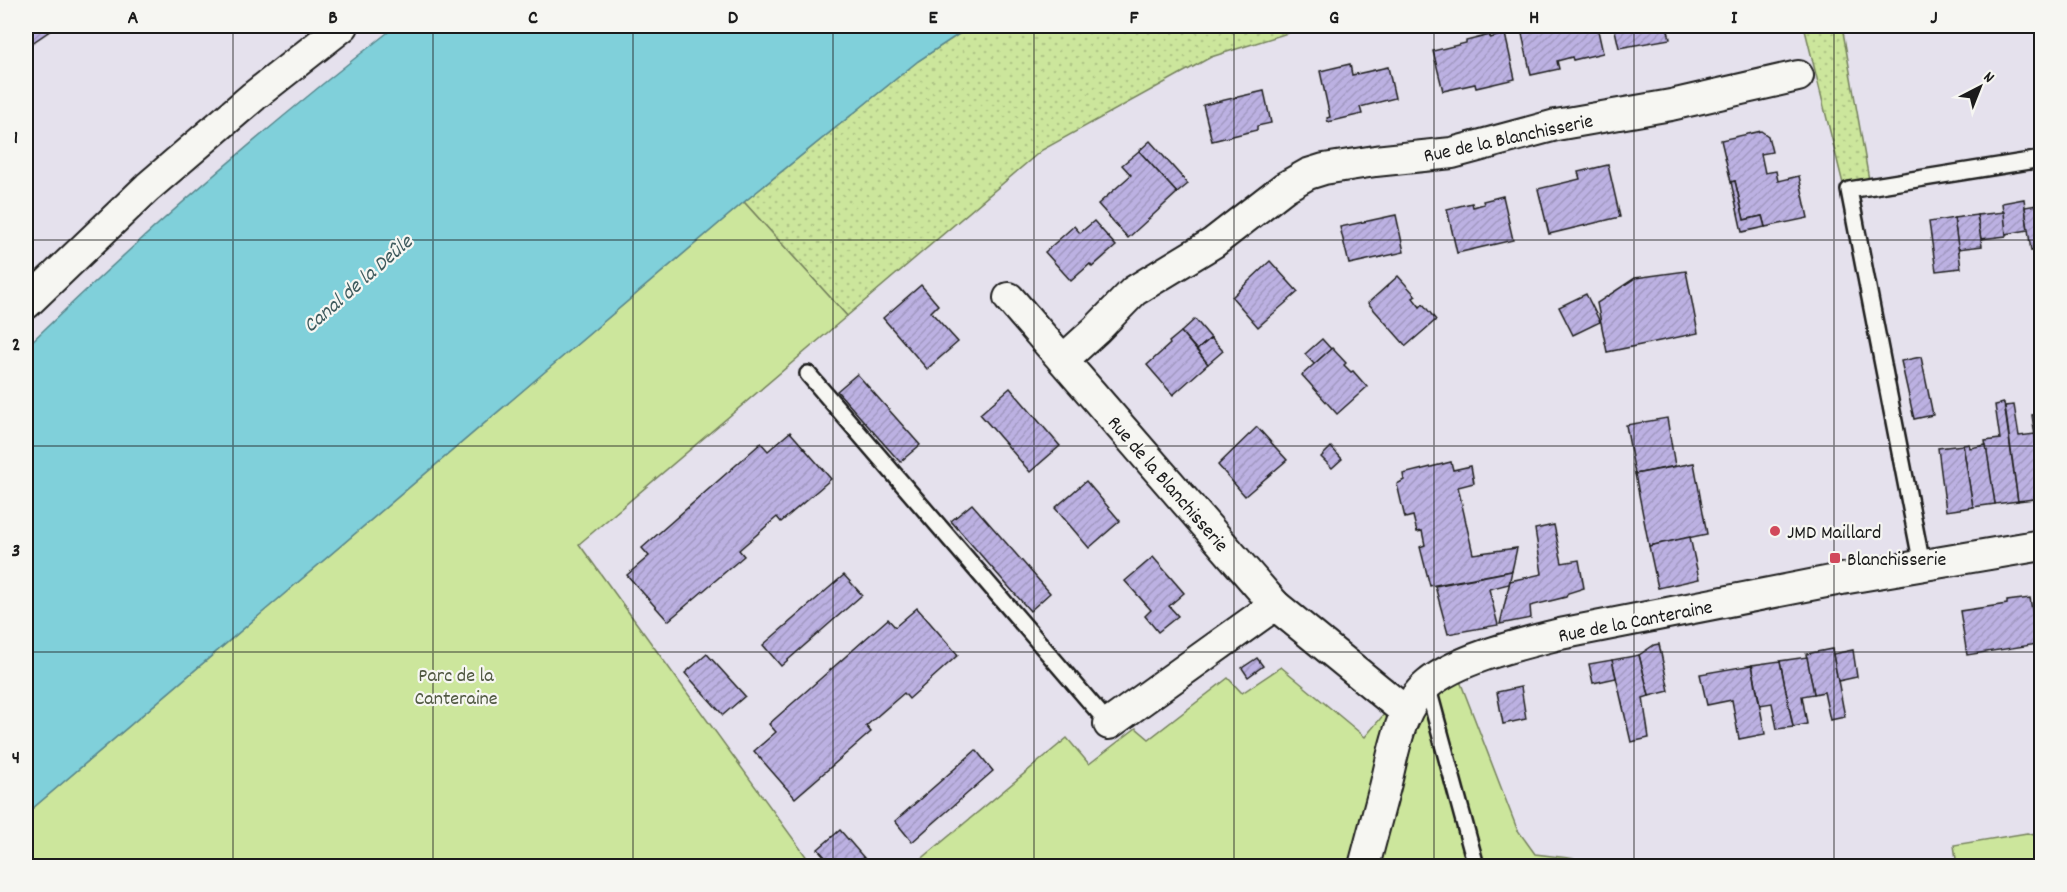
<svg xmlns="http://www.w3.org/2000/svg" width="2067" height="892" viewBox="0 0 2067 892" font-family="Dekko,sans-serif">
<defs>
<pattern id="grass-dots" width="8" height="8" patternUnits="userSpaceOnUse" patternTransform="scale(1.5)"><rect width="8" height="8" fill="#cce69c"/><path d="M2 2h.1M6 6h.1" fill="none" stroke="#afc586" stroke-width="1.8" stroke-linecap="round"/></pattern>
<pattern id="building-hatch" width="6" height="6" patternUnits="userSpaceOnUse" patternTransform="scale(1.5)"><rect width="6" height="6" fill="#bcb1e2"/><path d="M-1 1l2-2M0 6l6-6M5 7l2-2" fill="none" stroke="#a198c1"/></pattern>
</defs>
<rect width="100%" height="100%" fill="#e5e1ed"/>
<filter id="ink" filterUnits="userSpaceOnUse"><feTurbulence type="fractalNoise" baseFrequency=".0167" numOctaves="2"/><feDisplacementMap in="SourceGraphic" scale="12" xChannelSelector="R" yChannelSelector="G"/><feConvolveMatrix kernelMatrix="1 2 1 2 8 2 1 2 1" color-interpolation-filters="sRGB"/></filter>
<g filter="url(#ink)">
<!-- grass -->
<g fill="url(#grass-dots)" stroke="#74815c" stroke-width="1.5">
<path d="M971,26h339l-99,31 -169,93 -195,166 -103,-114 174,-141z"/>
<path d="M1804,26h38l27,154 -26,4z"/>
</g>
<!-- green -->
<g fill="#cce69c" stroke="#74815c" stroke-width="1.5">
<path d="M744,202l103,114 -268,228 234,322h-787v-52z"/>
<path d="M1281,667l84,70 20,-24 75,-32 57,148 18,25 101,12h-723l154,-128 22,26 47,-36 13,11 79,-61 14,15z"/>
<path d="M2027,833l14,4v29h-84l-3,-21z"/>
</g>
<!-- water -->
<path fill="#80d0da" stroke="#58888e" stroke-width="1.5" d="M396,26h575l-53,35 -174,141 -718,612v-467c117,-113 241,-221 370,-321z"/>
<!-- building -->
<g fill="url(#building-hatch)" stroke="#1c1c1c" stroke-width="1.5">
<path d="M26,26h31l-31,21z"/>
<path d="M1535,26h62l6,27 -30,7 -1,-3 -15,4 2,8 -28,6 -10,-46z"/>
<path d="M1614,26h53l3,13 -51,9z"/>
<path d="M1505,34l10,45 -39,9 -1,-4 -32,7 -10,-40 33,-8v-2l24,-6v3z"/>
<path d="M1350,64l2,11 36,-8 7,31 -35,9 2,7 -34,8 -1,-4 3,-1 -10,-46z"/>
<path d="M1264,91l7,32 -14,3v4l-45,11 -9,-36z"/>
<path d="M1761,131l7,5 4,16 -11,2 4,19 11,-2 2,10 21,-5 9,42 -43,9 -3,-11 -18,4 -9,-39 -4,1 -10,-42z"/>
<path d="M1150,141l38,43 -11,9 -38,-42z"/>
<path d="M1139,151l38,42 -49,45 -30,-34 33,-29 -9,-10z"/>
<path d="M1608,165l12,52 -71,17 -11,-45 42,-10 -2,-7z"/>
<path d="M1735,181l9,39 18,-4 3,11 -23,5 -11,-50z"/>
<path d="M1503,196l10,44 -56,13 -10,-44 25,-6 1,4 11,-3 -1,-3z"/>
<path d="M2024,199l4,31 -22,4 -4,-31z"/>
<path d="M2042,204v45l-11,2 -6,-44z"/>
<path d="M2004,212l2,24 -25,3 -4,-24z"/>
<path d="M1396,215l8,37 -55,12 -9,-37z"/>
<path d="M1977,215l5,31 -24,3 -4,-31z"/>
<path d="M1954,218l7,50 -25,3 -7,-49z"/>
<path d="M1094,221l22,25 -24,21 -2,-3 -19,17 -26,-29 29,-26 6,7z"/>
<path d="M1270,261l28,31 -40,35 -26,-30z"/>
<path d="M1686,271l12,62 -91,19 -10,-49 38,-25z"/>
<path d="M1398,276l18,20 -3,2 7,9 3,-3 13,16 -30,26 -38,-43z"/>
<path d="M921,285l17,20 -7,7 27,30 -31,27 -44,-51z"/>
<path d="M1586,294l14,28 -27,13 -14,-28z"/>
<path d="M1195,319l16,19 -14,12 -16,-18z"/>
<path d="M1181,332l27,32 -35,31 -26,-30 23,-21 -1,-2z"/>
<path d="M1211,338l12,13 -15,13 -11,-14z"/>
<path d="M1322,339l9,10 -17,15 -9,-10z"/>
<path d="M1332,348l14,15 -2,2 7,7 2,-1 14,16 -30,27 -35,-39z"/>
<path d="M1921,357l12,58 -19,4 -13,-58z"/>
<path d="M857,374l63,71 -20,17 -63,-71z"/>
<path d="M1010,388l50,58 -30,26 -50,-58z"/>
<path d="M2004,403l14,98 -23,3 -10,-63 15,-2 -5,-34z"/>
<path d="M2014,405l5,31 16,-2 7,64 -24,3 -13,-95z"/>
<path d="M2042,414v71l-10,-70z"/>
<path d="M1667,418l8,48 -40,8 -9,-49z"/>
<path d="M1257,427l30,33 -42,36 -27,-31z"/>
<path d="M790,432l41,47 -50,43 -4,-5 -38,33 5,6 -76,65 -41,-46 22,-19 -7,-8 119,-105 7,8z"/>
<path d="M1969,444l1,4 16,-3 9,59 -22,3 -10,-62z"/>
<path d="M1963,445l10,62 -27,4 -8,-63z"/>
<path d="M1331,447l11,12 -10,9 -11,-11z"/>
<path d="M1451,462l2,8 18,-4 3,17 -16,4 15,67 44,-6 -5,23 -82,15 -10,-39 5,-2 -3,-14 -5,1 -4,-16 -8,2 -8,-34 7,-4 -1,-6z"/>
<path d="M1694,463l13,71 -58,12 -14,-72z"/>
<path d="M1086,481l34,40 -31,27 -34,-40z"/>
<path d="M972,504l78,89 -20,18 -79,-90z"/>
<path d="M1554,525l8,38 17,-3 5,28 -16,5 -2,4 -36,9 1,12 -31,6 10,-43 32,-7 -7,-45z"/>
<path d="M1690,537l9,42 -41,9 -9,-42z"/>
<path d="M1153,557l31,36 -15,13 9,10 -20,16 -13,-16 6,-6 -26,-29z"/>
<path d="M1512,571l-3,13 -20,5 9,36 -50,9 -13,-48z"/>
<path d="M844,575l18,20 -81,71 -18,-21z"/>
<path d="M2030,598l8,46 -71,11 -7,-44 47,-7v-3z"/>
<path d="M917,608l41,47 -49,44 -5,-6 -38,33 5,6 -76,66 -41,-47 22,-19 -7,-8 119,-105 7,8z"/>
<path d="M1659,644l10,47 -20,5 -10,-41 15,-10z"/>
<path d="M1832,649l13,68 -15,3 -6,-28 -10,2 -8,-40z"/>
<path d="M1853,650l4,27 -19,4 -5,-27z"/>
<path d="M707,654l38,42 -22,19 -38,-42z"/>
<path d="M1639,655l10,41 -6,2 6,40 -18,4 -19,-82z"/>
<path d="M1807,657l7,37 -12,2 5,28 -14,3 -13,-66z"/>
<path d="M1257,658l6,8 -15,11 -6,-9z"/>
<path d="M1612,660l4,18 -23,5 -4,-19z"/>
<path d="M1780,661l13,66 -16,2 -5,-26 -12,2 -8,-40z"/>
<path d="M1752,665l13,69 -26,5 -7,-39 -25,5 -7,-31z"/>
<path d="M1521,687l5,32 -23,5 -6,-32z"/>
<path d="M976,750l17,21 -81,71 -17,-21z"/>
<path d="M840,830l31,36h-38l-15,-17z"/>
</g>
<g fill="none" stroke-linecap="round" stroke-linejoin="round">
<!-- service casing -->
<g stroke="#1c1c1c" stroke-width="20">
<g id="service">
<path d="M808,374l301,350"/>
<path d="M1922,565l-73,-375 193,-31"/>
<path d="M1427,685l49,181"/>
</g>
</g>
<!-- minor casing -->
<g stroke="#1c1c1c" stroke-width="34">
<g id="minor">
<path d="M1009,298l266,307 131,107"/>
<path d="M26,304l122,-117 106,-91 89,-70"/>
<path d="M1063,360l33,-30 38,-39 79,-48 72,-56 23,-13 16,-5 51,-8 77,-8 104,-28 115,-20 127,-29"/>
<path d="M1109,724l166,-119"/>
<path d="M1364,866c7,-26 14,-52 21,-79 9,-35 14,-79 43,-103 31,-26 93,-40 132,-50l276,-54 206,-35"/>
</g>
</g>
<!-- service -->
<use href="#service" stroke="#f6f6f2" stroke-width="15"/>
<!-- minor -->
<use href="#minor" stroke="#f6f6f2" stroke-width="30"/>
</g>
</g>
<!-- grid -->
<path fill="none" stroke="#1c1c1c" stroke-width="1.5" stroke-opacity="0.55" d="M233,26v840M433,26v840M633,26v840M833,26v840M1034,26v840M1234,26v840M1434,26v840M1634,26v840M1834,26v840M26,240h2016M26,446h2016M26,652h2016"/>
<!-- markers -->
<g fill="#d1495b" stroke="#f6f6f2" stroke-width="2">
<circle cx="1775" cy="531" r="6"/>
<rect x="1829" y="552" width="12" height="12" rx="3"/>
</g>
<g text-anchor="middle" stroke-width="4.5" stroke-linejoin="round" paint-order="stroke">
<!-- street labels -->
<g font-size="20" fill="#1c1c1c" stroke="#f6f6f2">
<text transform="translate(1508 137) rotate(-12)" y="7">Rue de la Blanchisserie</text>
<text transform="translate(1169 483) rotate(49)" y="7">Rue de la Blanchisserie</text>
<text transform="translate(1635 620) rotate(-11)" y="7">Rue de la Canteraine</text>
</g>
<!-- poi labels -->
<g font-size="20" fill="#1c1c1c" stroke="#f6f6f2" text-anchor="start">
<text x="1787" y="538">JMD Maillard</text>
<text x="1847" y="565">Blanchisserie</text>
</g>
<!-- park labels -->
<g font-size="20" fill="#515942" stroke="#f6f6f2">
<text x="456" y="681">Parc de la<tspan x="456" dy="23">Canteraine</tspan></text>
</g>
<!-- water labels -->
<g font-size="21" font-style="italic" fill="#3f5b5e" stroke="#f6f6f2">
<text transform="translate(357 283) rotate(-41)" y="7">Canal de la Deûle</text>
</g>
</g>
<!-- margin -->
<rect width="2067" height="892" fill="none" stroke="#f6f6f2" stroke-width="66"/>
<!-- north arrow -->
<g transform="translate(1980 87) rotate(42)" stroke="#f6f6f2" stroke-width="4.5" paint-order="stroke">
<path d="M0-4.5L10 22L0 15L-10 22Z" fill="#1c1c1c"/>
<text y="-9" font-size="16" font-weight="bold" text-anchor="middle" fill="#1c1c1c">N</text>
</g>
<rect x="33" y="33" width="2001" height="826" fill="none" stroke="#1c1c1c" stroke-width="2"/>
<g font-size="20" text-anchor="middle" font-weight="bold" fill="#1c1c1c">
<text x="133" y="23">A</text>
<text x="333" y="23">B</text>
<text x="533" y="23">C</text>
<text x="733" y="23">D</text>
<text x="933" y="23">E</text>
<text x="1134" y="23">F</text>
<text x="1334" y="23">G</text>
<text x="1534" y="23">H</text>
<text x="1734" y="23">I</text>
<text x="1934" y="23">J</text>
<text x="16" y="143">1</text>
<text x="16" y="350">2</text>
<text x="16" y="556">3</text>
<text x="16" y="763">4</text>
</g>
</svg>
